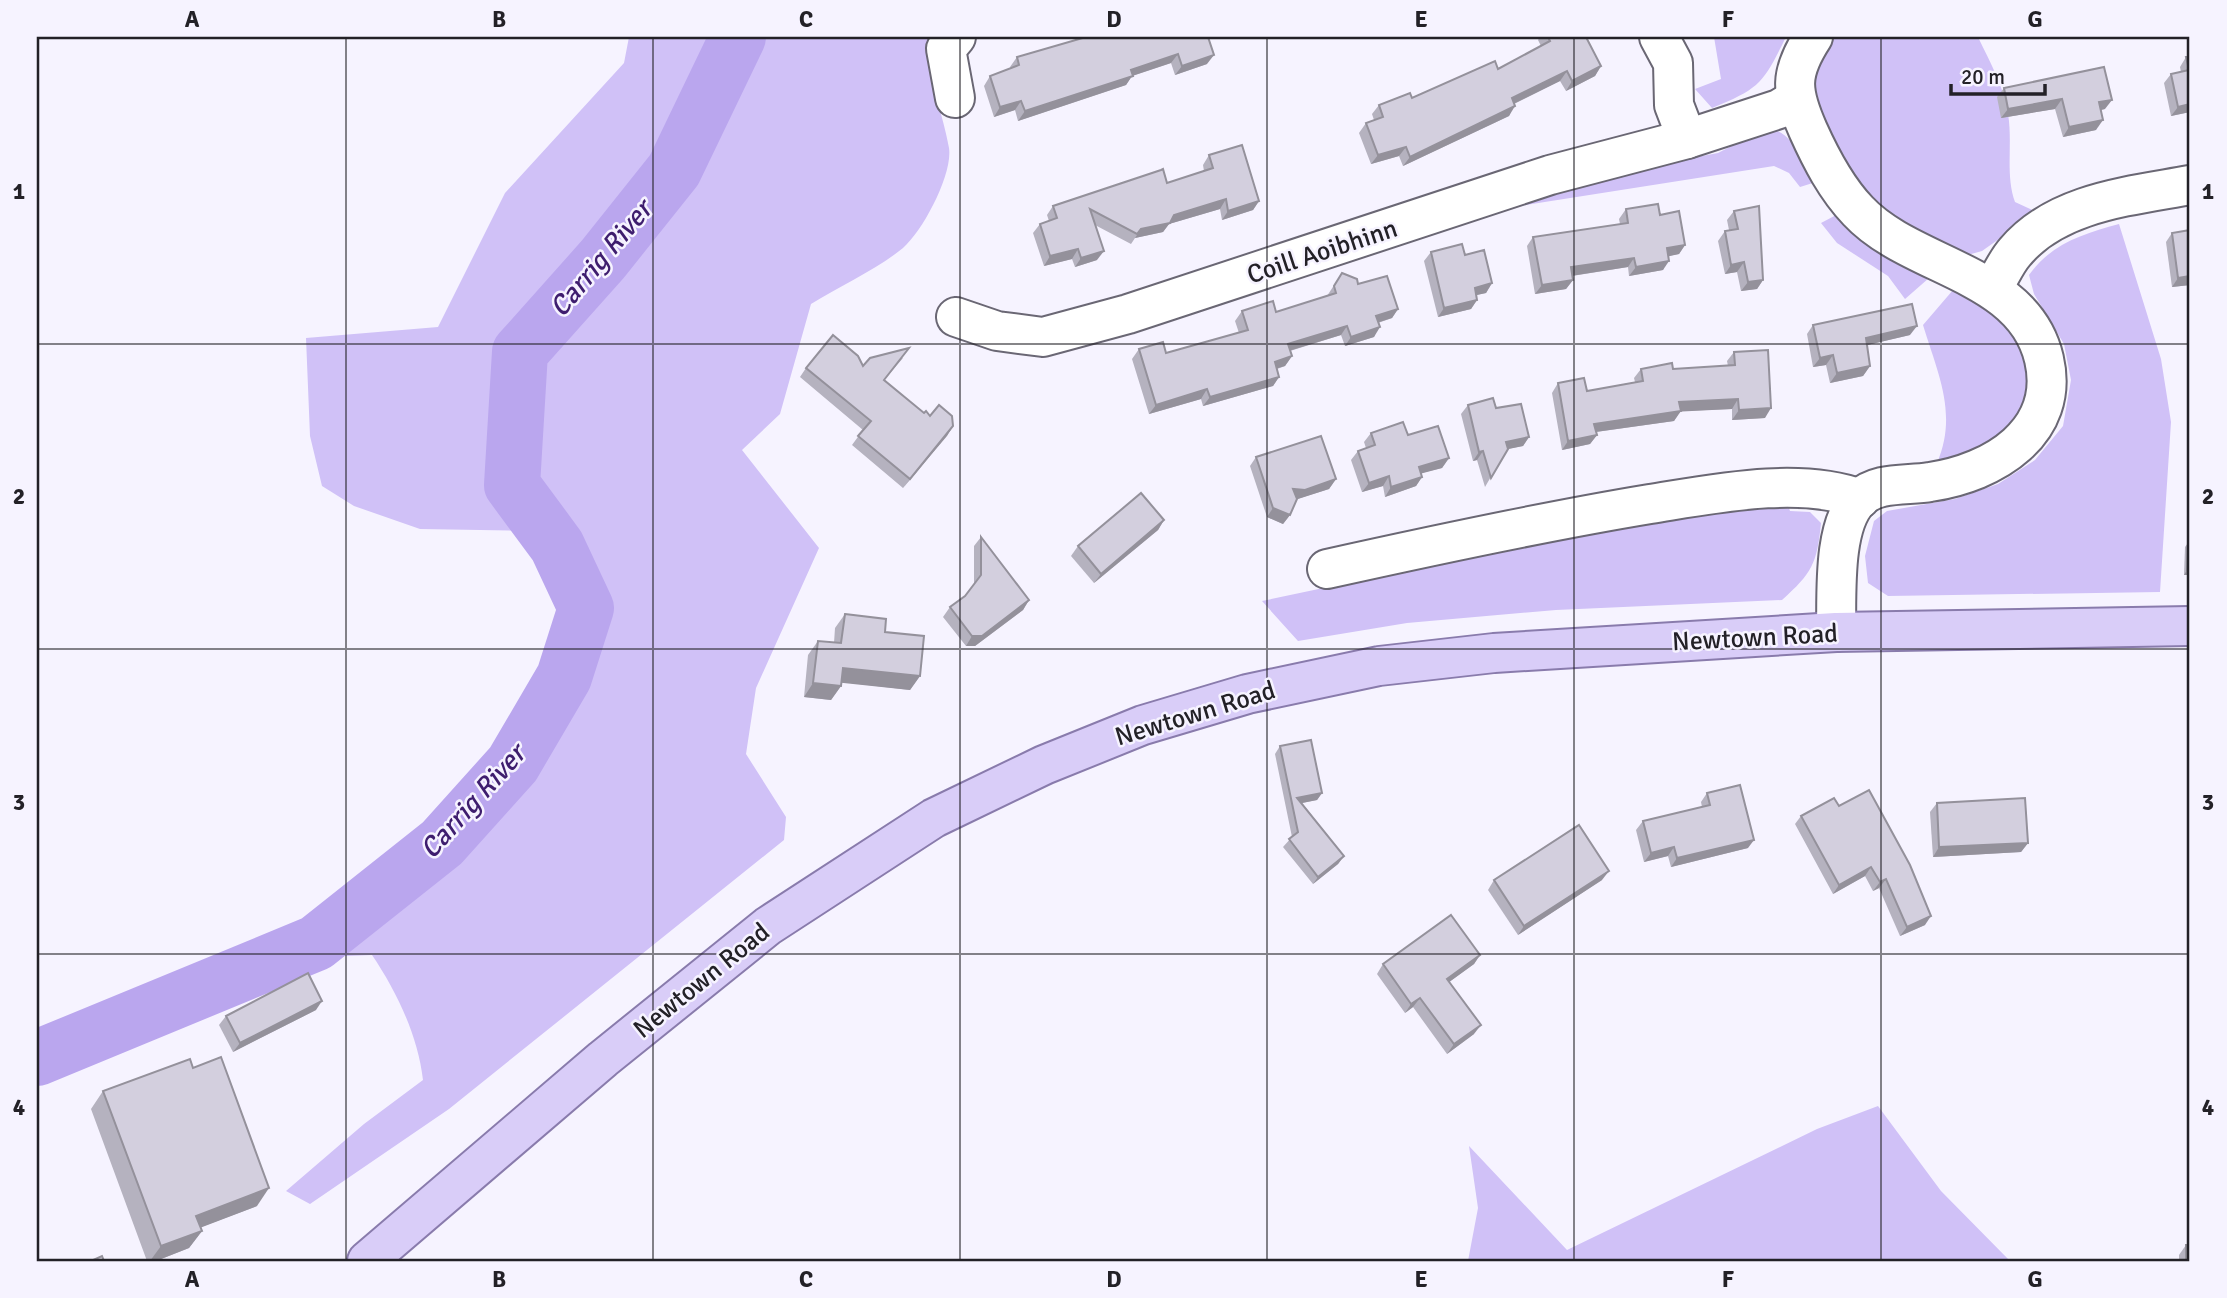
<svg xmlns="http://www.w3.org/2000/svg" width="2227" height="1298" viewBox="0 0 2227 1298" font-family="Signika,sans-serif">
<rect width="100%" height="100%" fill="#f6f3ff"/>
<!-- green -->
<g fill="#d0c1f7">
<path d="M629,37h301c-5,36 13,75 19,111 4,26 -26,83 -46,100 -27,22 -63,38 -92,56l-31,110 -38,36 77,98 -63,140 -10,66 40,63 -2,23 -335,269 -139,95 -24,-13 78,-67 59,-44c-5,-44 -26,-88 -51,-125l-25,1 -31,-13 122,-97 60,-66 34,-49 54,-123 -25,-54 -15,-23 -126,-2 -66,-23 -32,-20 -12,-50 -4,-98 132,-11 67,-134 119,-130z"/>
<path d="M1714,37h72c-23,46 -25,51 -74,71l-17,-19 26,-10z"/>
<path d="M1831,37h147c12,25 26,50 30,77 5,29 -3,61 7,88l22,10 -55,39 -18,5 -20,-6 -65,-42 -29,-31 -32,-59 -6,-42z"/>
<path d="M1766,128c27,2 37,33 50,54l-16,5 -11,-14 -15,-7 -280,44 133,-40 91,-17z"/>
<path d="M1840,213l89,65 -24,21 -17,-23 -51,-33 -16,-20z"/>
<path d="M2119,224l42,135 10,63 -11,170 -272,4 -20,-13 -3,-27 9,-35 13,-10 68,-12 43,-15 37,-24 28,-34 8,-46 -7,-36 -30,-50 -5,-19c23,-32 54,-41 90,-51z"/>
<path d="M1953,290c11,4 26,7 36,13 31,20 57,90 29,120 -21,23 -52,30 -81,40 21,-49 1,-89 -14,-138z"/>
<path d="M1787,502l3,9 20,1 11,11c-4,41 -9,50 -39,77l-226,10 -149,13 -109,18 -36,-40 398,-84z"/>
<path d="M1878,1106l63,85 69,70h-542l10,-53 -9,-62 98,104 250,-121z"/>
</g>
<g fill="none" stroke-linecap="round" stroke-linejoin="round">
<!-- river -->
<path stroke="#baa6ee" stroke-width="56" d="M37,1058l279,-115 126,-100 71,-79 51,-87 22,-69 -29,-62 -45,-61 8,-133 83,-93 71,-89 64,-133"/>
<!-- minor casing -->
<g stroke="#6a6774" stroke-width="42">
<g id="minor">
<path d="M1659,37l14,26 1,42 13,34"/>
<path d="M1813,37c-24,37 -22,54 -5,93 13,29 28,58 50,81 53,57 166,61 186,148 17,73 -51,114 -114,123 -23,4 -53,-1 -71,17 -27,27 -22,97 -23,133"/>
<path d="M955,98l-9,-49 10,-12"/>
<path d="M1992,289c8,-12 14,-27 23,-37 42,-50 116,-56 175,-67"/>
<path d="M956,317l41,14 46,6 85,-23 422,-139 137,-36 92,-30 15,-9"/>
<path d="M1327,569c108,-24 214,-47 323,-65 63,-10 149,-28 210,-5"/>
</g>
</g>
<!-- major casing -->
<g stroke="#897bac" stroke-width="42">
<path id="major" d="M367,1261l236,-202 165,-133 166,-108 110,-53 99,-40 104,-31 132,-28 115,-13 342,-21 354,-6"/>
</g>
<!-- minor -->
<use href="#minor" stroke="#fff" stroke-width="38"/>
<!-- major -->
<use href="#major" stroke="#d9cdf8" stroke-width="38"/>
</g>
<!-- wall -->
<g fill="#b5b2bf">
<path d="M1123,37h86h-1l-1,27 -32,11 -4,-12 -39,13 -6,9 -108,36 -3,-11 -21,7 -10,-31 6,-10 21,-8 -1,-1 7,-10z"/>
<path d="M1540,37h46l15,29 -6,10 -29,15 -6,-10 -46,23 -5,12 -106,50 -4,-10 -28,8 -12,-31 7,-10 8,-3 -2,-6 7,-9 33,-7 86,-29 43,-23 -3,-6z"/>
<path d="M2186,57h4v55l-19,4 -7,-33 7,-9 10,-2 -1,-5z"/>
<path d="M2004,88l101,21 -5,1 -4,20 -33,7 -8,-28 -54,9 -4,-21z"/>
<path d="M1209,155l50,46 -6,9 -31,10 -2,-11 -51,15 -6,8 -28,6 -4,6 -36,-19 2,35 -22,7 -3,-8 -28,7 -11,-33 7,-9 9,-3 -2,-6 6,-9 114,-23 37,-12 -1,-6z"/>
<path d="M1626,209l34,6 25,30 -6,9 -11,2 -5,14 -34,6 -1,-9 -56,9 1,4 -7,9 -31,5 -8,-48 6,-9 87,-13 -1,-5z"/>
<path d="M1734,211l29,69 -6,9 -16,2 -4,-19 -12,2 -7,-33 7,-10 4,-1 -2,-10z"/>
<path d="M2172,233l18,52 -18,2 -6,-45z"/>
<path d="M1431,252l34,3 27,28 -6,10 -10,2 1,5 -6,9 -33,8 -14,-56z"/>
<path d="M1342,273l56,36 -6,9 -14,5 -4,14 -29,9 -4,-11 -51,16 2,5 -7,10 -8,3 2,8 -6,9 -70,20 -2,-7 -52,15 -17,-55 7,-10 27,4 73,-20 -4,-12 7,-10 34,1 51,-16z"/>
<path d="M1813,325l97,10 -43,10 3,21 -7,10 -33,7 -4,-18 -13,2 -6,-33z"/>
<path d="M1734,352l31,66 -33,2v-11l-52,2 -6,10 -78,11 1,3 -7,9 -28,6 -10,-57 6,-10 29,8 48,-9 -1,-4 7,-9h32l55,-3 -1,-5z"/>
<path d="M903,358l-19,22 40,33 29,13 -50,62 -51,-43 11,-15 -63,-53 6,-9 57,-2z"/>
<path d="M1468,405l28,3 33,29 -6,9 -16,3 -22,38 -8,-27 -4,1 -12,-47z"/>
<path d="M1371,433l37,2 41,23 -7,10 -21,5 1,4 -6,9 -31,11 -2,-11 -21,6 -11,-32 7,-9 8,-3 -2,-6z"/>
<path d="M1256,457l80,22 -7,10 -32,10 -7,16 -7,9 -16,-7 -17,-51z"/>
<path d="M1164,520l-6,10 -64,53 -23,-27 7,-10z"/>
<path d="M981,537l48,63 -6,10 -48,36h-9l-23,-29 7,-10 15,-11 9,-12v-38z"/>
<path d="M2188,543l2,32h-6l1,-28z"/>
<path d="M845,614l40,18 35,44 -10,14 -68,-8 -1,4 -10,14 -27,-3 4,-42 10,-14 16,2 1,-15z"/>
<path d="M1280,746l42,47 -5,7 -15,3 42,53 -6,8 -25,20 -30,-37 9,-10 -17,-83z"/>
<path d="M1707,793l41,55 -77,19 -3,-11 -24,6 -8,-32 7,-9 59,-14 -1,-5z"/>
<path d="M1937,803l91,40 -7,9 -88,5 -3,-45z"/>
<path d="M1839,806l86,119 -25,11 -21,-48 -6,3 -8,-15 -32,18 -38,-70 6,-8z"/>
<path d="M1494,880h108l-84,55 -30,-45z"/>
<path d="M1480,955l-6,9 -25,18 25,52 -27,20 -34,-47 -8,6 -28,-39 6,-10z"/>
<path d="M316,1010l-83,42 -14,-27 7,-9z"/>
<path d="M193,1068l64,138 -56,21 1,4 -13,17 -33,13h-9l-56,-152 12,-18z"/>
<path d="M2186,1245l4,16h-11v-6z"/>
</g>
<!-- shaded-wall -->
<g fill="#94919b">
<path d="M1178,54l-7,9 -39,13 -6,9 -108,36 7,-10 106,-41z"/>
<path d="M1214,55l-7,9 -32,11 7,-9z"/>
<path d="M1601,66l-6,10 -29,15 6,-10z"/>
<path d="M1567,71l-7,10 -55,27 7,-10z"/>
<path d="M2062,99l-7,10 -54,9 7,-9z"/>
<path d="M2112,100l-7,9 -13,3 7,-10z"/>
<path d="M1021,101l-6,9 -21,7 6,-10z"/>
<path d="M2190,104v8l-19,4 7,-9z"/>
<path d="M1515,106l-6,10 -106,50 7,-9z"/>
<path d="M2103,120l-7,10 -33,7 6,-10z"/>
<path d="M1406,147l-7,9 -28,8 7,-9z"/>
<path d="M1226,199l-6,10 -51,15 -6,8 -28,6 6,-9 33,-14z"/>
<path d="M1259,201l-6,9 -31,10 6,-9z"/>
<path d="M1685,245l-6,9 -18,4 6,-10z"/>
<path d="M1078,249l-6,10 -28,7 6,-10z"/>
<path d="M1104,251l-7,9 -22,7 6,-9z"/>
<path d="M1634,258l-6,9 -64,10 7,-10z"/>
<path d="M1669,261l-6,9 -34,6 7,-9z"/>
<path d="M1744,262l-7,10 -12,2 6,-9z"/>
<path d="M2190,276v9l-18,2 6,-9z"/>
<path d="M1573,280l-7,9 -31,5 7,-9z"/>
<path d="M1763,280l-6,9 -16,2 7,-9z"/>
<path d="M1492,283l-6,10 -18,4 7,-9z"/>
<path d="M1477,300l-6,9 -33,8 6,-9z"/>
<path d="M1398,309l-6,9 -22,7 6,-9z"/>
<path d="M1347,326l-6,9 -59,18 6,-9z"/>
<path d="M1917,326l-7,9 -51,12 7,-9z"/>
<path d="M1380,327l-6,10 -29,9 6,-9z"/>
<path d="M1833,355l-7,10 -13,2 7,-9z"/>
<path d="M1292,356l-7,10 -17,5 7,-9z"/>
<path d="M1870,366l-7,10 -33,7 7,-10z"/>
<path d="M1279,377l-6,9 -70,20 7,-9z"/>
<path d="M1207,389l-6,10 -52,15 7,-9z"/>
<path d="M1738,399l-6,10 -60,3 7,-10z"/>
<path d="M1771,408l-6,10 -33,2 7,-10z"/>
<path d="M1681,411l-7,10 -86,12 6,-9z"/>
<path d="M953,426l-6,10 -44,52 7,-9z"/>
<path d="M1597,435l-7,9 -28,6 6,-9z"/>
<path d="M1529,437l-6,9 -24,5 7,-9z"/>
<path d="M1483,451l-6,9 -4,1 6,-9z"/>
<path d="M1449,458l-7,10 -30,8 7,-9z"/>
<path d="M1389,476l-6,10 -21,6 7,-9z"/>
<path d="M1422,477l-6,9 -31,11 6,-10z"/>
<path d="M1336,479l-7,10 -31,10 -12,-1 7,-9z"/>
<path d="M1273,508l17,7 -7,9 -16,-7z"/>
<path d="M1164,520l-6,10 -64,53 7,-9z"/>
<path d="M2187,570h3v5h-6z"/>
<path d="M1029,600l-6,10 -48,36h-9l6,-10z"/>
<path d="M843,668l77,8 -10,14 -76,-8z"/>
<path d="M813,683l28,3 -10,14 -27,-3z"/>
<path d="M1322,793l-5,7 -25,5 5,-7z"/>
<path d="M1754,840l-6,8 -77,19 6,-9z"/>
<path d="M2028,843l-7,9 -88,5 6,-10z"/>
<path d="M1674,847l-6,9 -24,6 7,-9z"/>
<path d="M1344,856l-6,8 -25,20 5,-7z"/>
<path d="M1871,867l-6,9 -32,18 6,-9z"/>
<path d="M1609,871l-7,9 -84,55 6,-9z"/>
<path d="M1886,879l-7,9 -6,3 7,-9z"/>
<path d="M1931,916l-6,9 -25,11 7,-9z"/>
<path d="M1480,955l-6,9 -33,24 6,-9z"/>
<path d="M1420,998l-7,9 -8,6 6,-9z"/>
<path d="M322,1001l-6,9 -83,42 7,-9z"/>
<path d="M1481,1025l-7,9 -27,20 7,-10z"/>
<path d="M269,1188l-12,18 -73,28 12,-18z"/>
<path d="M202,1231l-13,17 -33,13h-6l11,-15z"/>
</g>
<!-- building -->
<g fill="#d3cfde" stroke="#94919b" stroke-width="2">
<path d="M1086,37h122l6,18 -32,11 -4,-12 -47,16 2,6 -108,35 -4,-10 -21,6 -10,-31 29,-11 -2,-8z"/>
<path d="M1548,37h38l15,29 -29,15 -5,-10 -55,27 3,8 -105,51 -4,-10 -28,8 -12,-32 17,-6 -4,-12 31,-12 2,5 83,-37 3,8 52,-28z"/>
<path d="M2186,57h4v47l-12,3 -7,-33 18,-4z"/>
<path d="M2104,67l8,33 -13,2 4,18 -34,7 -7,-28 -54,10 -4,-21z"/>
<path d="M1242,145l17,56 -31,10 -2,-12 -52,16 -4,8 -29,6 -4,5 -47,-25 14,42 -23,7 -3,-9 -28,7 -10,-32 17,-6 -4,-12 108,-36 2,-1 4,14 46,-15 -4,-13z"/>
<path d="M1658,204l2,11 19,-4 6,34 -18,3 2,13 -33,6 -2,-9 -63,9 2,13 -31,5 -9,-48 95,-14 -2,-14z"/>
<path d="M1759,206l4,74 -15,2 -4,-20 -13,3 -6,-34 13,-2 -4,-18z"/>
<path d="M2190,230v46l-12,2 -6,-45z"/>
<path d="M1462,244l3,11 19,-5 8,33 -17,5 2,12 -33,8 -13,-56z"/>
<path d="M1342,273l15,6 1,5 29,-8 11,33 -22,7 4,11 -29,10 -4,-11 -59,18 4,12 -17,6 4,15 -69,20 -3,-8 -51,16 -17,-56 24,-7 3,11 82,-23 -6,-19 31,-10 3,11 60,-19 -2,-7z"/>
<path d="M1912,304l5,22 -51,12 4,28 -33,7 -4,-18 -13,3 -7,-33z"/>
<path d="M833,335l25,21 5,10 7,-8 39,-10 -25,32 40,33 2,-2 4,5 9,-11 13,11 1,10 -43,53 -52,-43 13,-15 -65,-53z"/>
<path d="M1768,350l3,58 -32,2 -1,-11 -59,3 2,9 -87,13 3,11 -29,6 -10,-58 26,-5 3,13 56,-10 -2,-12 31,-6 1,6 62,-4 -1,-13z"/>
<path d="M1493,398l3,10 25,-4 8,33 -23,5 2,7 -17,29 -8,-27 -4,1 -11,-47z"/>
<path d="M1403,422l5,13 30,-9 11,32 -30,9 3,10 -31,10 -2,-11 -20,7 -11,-32 17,-6 -4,-12z"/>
<path d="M1321,436l15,43 -31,11 -12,-1 4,10 -7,16 -17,-7 -17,-51z"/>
<path d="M1141,493l23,27 -63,54 -23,-28z"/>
<path d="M981,537l48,63 -47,36h-10l-22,-29 15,-11 16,-21z"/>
<path d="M2188,543h2v27h-3z"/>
<path d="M845,614l41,5 -1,13 39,4 -4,40 -77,-8 -2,18 -28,-3 5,-42 23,2z"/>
<path d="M1311,740l11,53 -25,5 47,58 -26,21 -29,-38 9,-7 -18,-86z"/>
<path d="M1740,785l14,55 -77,18 -3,-11 -23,6 -8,-32 67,-16 -3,-12z"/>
<path d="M1869,790l41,75 21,51 -24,11 -21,-48 -6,3 -9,-15 -32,18 -38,-69 33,-18 5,8z"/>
<path d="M2025,798l3,45 -89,4 -2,-44z"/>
<path d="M1579,825l30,46 -85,55 -30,-46z"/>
<path d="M1451,915l29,40 -33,24 34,46 -27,19 -34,-46 -9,6 -28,-40z"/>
<path d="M308,973l14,28 -82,42 -14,-27z"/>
<path d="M221,1057l48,131 -73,28 6,15 -41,15 -58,-155 87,-32 3,9z"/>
<rect x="2186" y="1245" width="4" height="16"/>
<path d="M102,1256l2,5h-13z"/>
</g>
<!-- grid -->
<path fill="none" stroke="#232127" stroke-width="2" stroke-opacity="0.55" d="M346,37v1224M653,37v1224M960,37v1224M1267,37v1224M1574,37v1224M1881,37v1224M37,344h2153M37,649h2153M37,954h2153"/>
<g text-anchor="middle" stroke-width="5" stroke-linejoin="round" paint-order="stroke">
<!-- street labels -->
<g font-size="26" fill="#232127" stroke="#f6f3ff">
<text transform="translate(1322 251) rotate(-18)" y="9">Coill Aoibhinn</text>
<text transform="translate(1755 637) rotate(-3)" y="9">Newtown Road</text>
<text transform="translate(1195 713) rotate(-17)" y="9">Newtown Road</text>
<text transform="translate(701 980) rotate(-39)" y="9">Newtown Road</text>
</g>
<!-- water labels -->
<g font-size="28" font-style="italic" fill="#3e1d6e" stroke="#f6f3ff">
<text transform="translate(600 258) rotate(-50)" y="10">Carrig River</text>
<text transform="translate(472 801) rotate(-48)" y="10">Carrig River</text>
</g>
</g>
<!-- border -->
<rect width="2227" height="1298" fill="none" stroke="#f6f3ff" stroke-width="77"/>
<!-- scale -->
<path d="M1951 84v10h94v-10" fill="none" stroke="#232127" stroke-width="3.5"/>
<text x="1961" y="84" font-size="21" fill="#232127" stroke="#f6f3ff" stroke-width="5" paint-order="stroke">20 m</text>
<rect x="38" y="38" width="2150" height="1222" fill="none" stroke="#232127" stroke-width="2.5"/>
<g font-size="23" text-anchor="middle" font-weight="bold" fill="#232127">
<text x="192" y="27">A</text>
<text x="499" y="27">B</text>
<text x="806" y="27">C</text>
<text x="1114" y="27">D</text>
<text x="1421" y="27">E</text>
<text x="1728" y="27">F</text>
<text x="2035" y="27">G</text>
<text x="19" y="199">1</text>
<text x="2208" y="199">1</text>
<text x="19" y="504">2</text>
<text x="2208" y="504">2</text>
<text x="19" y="810">3</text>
<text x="2208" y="810">3</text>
<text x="19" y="1115">4</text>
<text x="2208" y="1115">4</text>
<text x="192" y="1287">A</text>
<text x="499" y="1287">B</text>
<text x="806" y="1287">C</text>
<text x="1114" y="1287">D</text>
<text x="1421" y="1287">E</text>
<text x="1728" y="1287">F</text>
<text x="2035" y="1287">G</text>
</g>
</svg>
